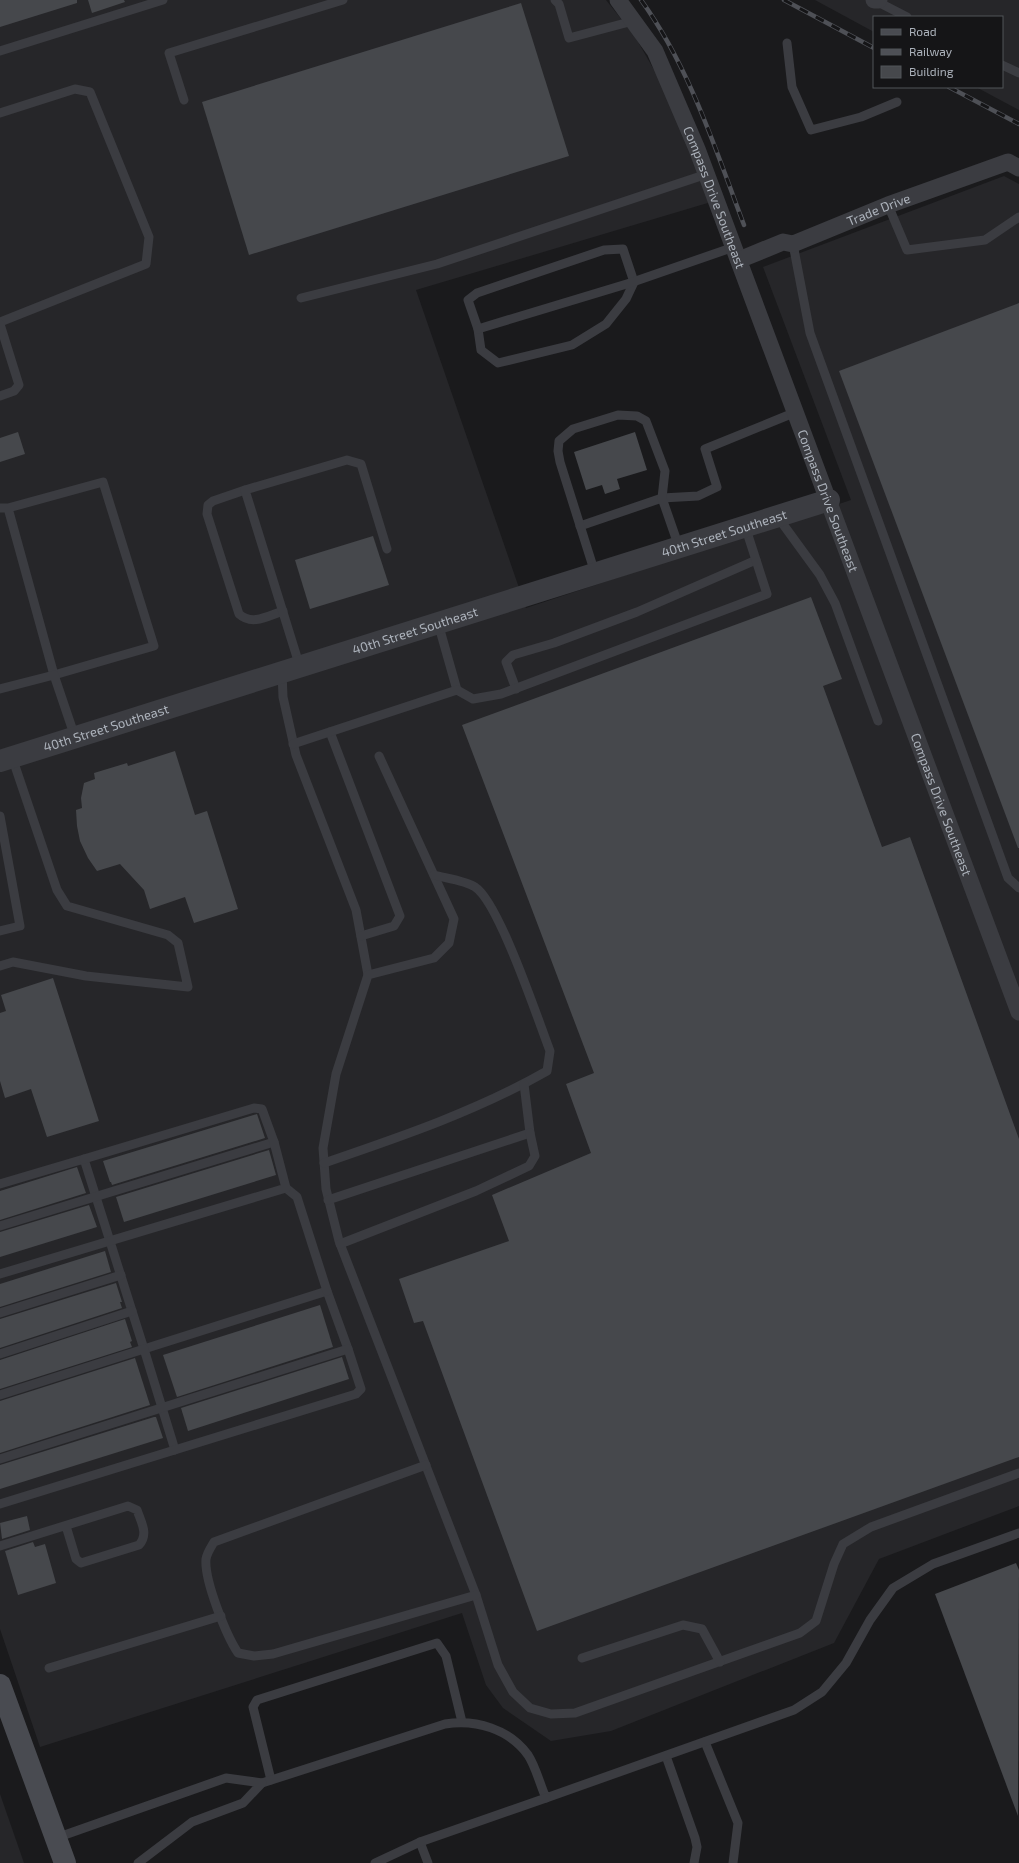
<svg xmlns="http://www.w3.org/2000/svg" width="1019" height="1863" viewBox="0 0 1019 1863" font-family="'Exo 2',sans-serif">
<rect width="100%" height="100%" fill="#1a1a1c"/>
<!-- built -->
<g fill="#262629">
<path d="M0,0h606l28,35 42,73 35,94 -295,88 110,318 325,-108 -88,-233 241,-91 15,8v1322l-140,53 -45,84 -223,88 -60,10 -48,-33 -17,-23 -24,-72 -422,134 -40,-118z"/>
<path d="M815,0h204v110l-43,-23h26v-70h-128v15z"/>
<path d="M0,1794l24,69h-24z"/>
</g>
<!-- building -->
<g fill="#46484c">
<path d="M0,0h77v3l-77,24z"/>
<path d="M88,0h36l1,2 -33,11z"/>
<path d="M521,3l48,153 -320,99 -47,-153z"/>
<path d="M1019,303v545h-1l-179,-477z"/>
<path d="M18,432l7,22 -25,8v-24z"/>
<path d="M635,432l12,38 -30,9 3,10 -15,5 -3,-9 -16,5 -12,-38z"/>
<path d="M373,536l16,49 -79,24 -15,-49z"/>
<path d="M811,597l31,82 -19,7 59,161 28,-10 109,302v318l-482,174 -114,-310 -9,2 -15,-44 110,-38 -17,-46 99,-42 -25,-69 28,-11 -132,-348z"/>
<path d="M175,751l20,64 12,-4 31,98 -44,14 -9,-26 -35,12 -6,-19 -24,-26 -23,7 -9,-13 -8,-17 -3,-15 -1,-16 6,-2 -1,-10 3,-15 11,-4 -1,-6 33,-10 1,3z"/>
<path d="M53,978l46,143 -52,16 -16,-48 -26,9 -5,-17v-68l6,-2 -5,-16z"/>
<path d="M257,1114l8,24 -153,47 -1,-3h-1l-7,-21z"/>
<path d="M269,1150l7,25 -152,47 -8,-25z"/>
<path d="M77,1167l9,26 -86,27v-29z"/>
<path d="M89,1205l8,22 -97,30v-25z"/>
<path d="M105,1251l6,21 -111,35v-23z"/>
<path d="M116,1283l6,19h-2l2,6 -122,40v-29z"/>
<path d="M320,1305l13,42 -156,50 -14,-42z"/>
<path d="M125,1319l7,22 -2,1 2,5 -132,42v-29z"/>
<path d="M342,1357l7,22 -161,52 -7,-23z"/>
<path d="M135,1358l15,47 -150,48v-52z"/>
<path d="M154,1417h2l7,21 -163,51v-24z"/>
<path d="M27,1516l3,14 -28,9 -2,-16z"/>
<path d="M33,1542l2,5 10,-3 11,39 -38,12 -13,-44z"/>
<path d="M1016,1563l3,7 -1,246 -83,-222z"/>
</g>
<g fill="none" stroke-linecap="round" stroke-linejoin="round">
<!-- service -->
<g stroke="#3b3c41" stroke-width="9">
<path d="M555,0l4,4 10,34 64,-17"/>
<path d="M876,1l31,16"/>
<path d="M787,43l5,44 19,43 50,-13 36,-15"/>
<path d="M0,51l163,-51"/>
<path d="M1002,65l17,8"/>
<path d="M184,100l-15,-47 174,-53"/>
<path d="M0,113l75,-24 15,3 59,145 -3,27 -146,58"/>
<path d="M888,205l19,45 78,-10 34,-23"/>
<path d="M793,244l17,89 198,545 11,10"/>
<path d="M623,249l11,33 -8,17 -20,25 -34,21 -74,18 -17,-13 -3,-21 -10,-29 9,-7 127,-43z"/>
<path d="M301,298l136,-34 270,-90"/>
<path d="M0,324l19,61 -5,6 -14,5"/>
<path d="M478,329l152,-46 104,-36"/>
<path d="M245,490l-32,11 -5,4 -1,9 32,100c13,12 29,2 44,-3"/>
<path d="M0,508h8l46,167 100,-29 -51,-164 -95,26"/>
<path d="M777,516l43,59 15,28 43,118"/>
<path d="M580,526l82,-28 36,-2 19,-9 -12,-38 91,-37"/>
<path d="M595,573l-35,-111 -2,-11 1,-10 14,-12 45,-14 19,1 9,5 19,50 -3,27 17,49"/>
<path d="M438,623l19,67"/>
<path d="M300,667l-55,-177 102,-30 14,4 26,85"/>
<path d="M282,672l1,25 13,58 60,155 12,65"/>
<path d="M0,689l54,-14 21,62"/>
<path d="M516,689l-10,-27 7,-7 41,-12 83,-31 119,-52"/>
<path d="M330,732l70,184 -6,10 -33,10"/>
<path d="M293,744l164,-54 16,9 28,-5 266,-100 -22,-68"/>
<path d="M379,756l75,163 -5,24 -15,15 -66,17 -32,99 -13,74 3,41 13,52 137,354 22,70 15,27 17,16 21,6 24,-1 225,-80 16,-12 18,-57 9,-20 28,-17 148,-54"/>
<path d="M0,816l20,110 -20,5"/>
<path d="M0,966l13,-4 73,14 102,11 -10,-44 -10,-8 -101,-29 -10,-16 -45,-133"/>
<path d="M324,1163c76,-26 153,-52 223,-92l3,-20c-12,-31 -51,-149 -75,-164 -8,-6 -30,-9 -41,-12"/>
<path d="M0,1184l84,-25 60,190 183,-58 21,58"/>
<path d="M286,1188l11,9 30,94"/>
<path d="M328,1200l202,-67 -6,-49"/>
<path d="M0,1226l274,-84"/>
<path d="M340,1244l136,-53 53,-25 6,-10 -5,-23"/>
<path d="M0,1274l286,-86 -12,-46 -12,-33 -8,-1 -170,51"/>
<path d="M0,1313l121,-38"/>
<path d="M0,1354l132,-43"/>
<path d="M0,1395l144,-46 31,101"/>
<path d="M0,1459l348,-110 13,40 -5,5 -356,110"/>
<path d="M426,1465l-212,77c-3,5 -7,11 -8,17 -2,21 20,76 32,94l16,3 19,-2 203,-59"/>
<path d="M0,1546l128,-40 9,4c4,12 12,24 2,35l-58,18 -5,-4 -10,-33"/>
<path d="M582,1658l101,-33 19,4 18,33"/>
<path d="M49,1668l172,-52"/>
<path d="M705,1742l33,81 -5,40"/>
<path d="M666,1756l29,82 2,9 -3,16"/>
<path d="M271,1780l-18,-73 4,-7 180,-57 9,13 16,66"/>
<path d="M262,1783l183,-59c31,-5 64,5 83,31 8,12 12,30 18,43l248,-88 28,-18 24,-29 24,-43 23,-32 40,-24 86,-31"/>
<path d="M56,1838l170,-60 36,5 -19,20 -51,19 -54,41"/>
<path d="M420,1842l8,21"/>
<path d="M375,1863l45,-21 126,-44"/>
</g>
<!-- minor -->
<g stroke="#3b3c41" stroke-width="17">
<path id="s1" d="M618,0l37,51 42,98 322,863"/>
<path d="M874,0h5"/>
<path id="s2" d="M739,260l44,-18 10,2 95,-39 120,-43 11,6"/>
</g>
<!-- tertiary -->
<path stroke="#3b3c41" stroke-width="22" id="s3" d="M0,761l829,-261"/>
<!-- secondary -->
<path stroke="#494b51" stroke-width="22" d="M0,1685l65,178"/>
<!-- rail casing -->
<g stroke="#4e5056" stroke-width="4.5">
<g id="rail">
<path d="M641,0c49,68 74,148 103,225"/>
<path d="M784,0l90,48"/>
<path d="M949,87l70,37"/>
</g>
</g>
<!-- rail -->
<use href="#rail" stroke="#151517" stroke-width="3" stroke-dasharray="9" stroke-linecap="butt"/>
</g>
<g text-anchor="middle" stroke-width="3" stroke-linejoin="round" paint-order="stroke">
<!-- street labels -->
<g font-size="13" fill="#acb2bb" stroke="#151517">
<text dy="5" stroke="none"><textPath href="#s1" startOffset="221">Compass Drive Southeast</textPath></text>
<text dy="5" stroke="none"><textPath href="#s2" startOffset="150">Trade Drive</textPath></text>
<text dy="5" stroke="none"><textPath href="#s1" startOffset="545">Compass Drive Southeast</textPath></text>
<text dy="5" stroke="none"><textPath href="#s3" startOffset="759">40th Street Southeast</textPath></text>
<text dy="5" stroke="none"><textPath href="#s3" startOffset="435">40th Street Southeast</textPath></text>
<text dy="5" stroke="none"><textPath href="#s3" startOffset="111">40th Street Southeast</textPath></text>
<text dy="5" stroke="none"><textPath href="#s1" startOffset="869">Compass Drive Southeast</textPath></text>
</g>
</g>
<!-- legend -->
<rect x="873" y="16" width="130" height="72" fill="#151517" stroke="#515459"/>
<rect x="881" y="29" width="20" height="6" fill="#494b51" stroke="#515459"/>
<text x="909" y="36" font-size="12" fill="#acb2bb">Road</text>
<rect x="881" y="49" width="20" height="6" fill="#4e5056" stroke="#515459"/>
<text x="909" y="56" font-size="12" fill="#acb2bb">Railway</text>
<rect x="881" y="66" width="20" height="12" fill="#46484c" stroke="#515459"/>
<text x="909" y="76" font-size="12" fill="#acb2bb">Building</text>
</svg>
